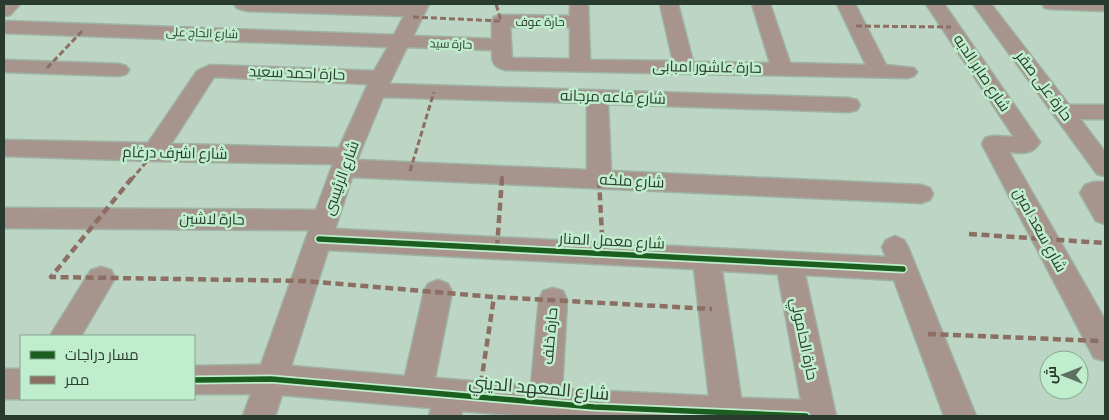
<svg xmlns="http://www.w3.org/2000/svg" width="1109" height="420" viewBox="0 0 1109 420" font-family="'Source Sans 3',Cairo,sans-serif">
<rect width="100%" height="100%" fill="#bdd5c4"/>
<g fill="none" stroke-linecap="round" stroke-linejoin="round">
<!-- minor casing -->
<g stroke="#9eb2a4" stroke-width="3">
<g id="minor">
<path d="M4,4h16l-10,11 -6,1z"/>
<path d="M234,4l176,1 1,-1h18l-16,32 79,3v-18l2,-4 7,-2 69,1v-12h18l2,56 83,1 -13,-57h18l15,58 77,1 -18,-59h18l20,59 76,2 -29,-61h18l31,61 28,3 3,4 -3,4 -7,2 -401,-8c-13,-3 -14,-7 -14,-20l-85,-3 -18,37 460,14 8,2 3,5 -3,5 -8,2 -241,-8 3,67 310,14 9,3 3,6 -3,6 -9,3 -569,-26 -17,52 551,28 -4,-10 4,-7 9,-4 9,4 4,7 68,169h-32l-50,-136 -89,-5 31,141h-312l-62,-5 -1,5h-32l2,-8 -149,-13 -7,21h-32l8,-22h-57v-28l67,-1 48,-135 -305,-2v-20l312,2 17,-46 -179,-3 -150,-5v-16l144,3 49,-72 13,-6 164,6 14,-24 -384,-14v-12l390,14 10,-19 -157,-5 -10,-3zM510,27h60v32l-58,-1zM214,77l154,7 -29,64 -168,-4zM383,97l204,6v67l-230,-10zM328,250l366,19 15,127 -147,-7 5,-89 -4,-9 -10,-3 -10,3 -4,9 -8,86 -96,-8 17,-86 -4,-8 -10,-4 -10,4 -4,8 -19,84 -114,-10zM722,271l56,3 23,126 -60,-2z"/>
<path d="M926,4h18l96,138c-7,13 -17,11 -31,10l96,168v41l-11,-3 -112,-214 3,-6 8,-2 21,1z"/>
<path d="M973,4h18l78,101h36v14h-25l25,33v24l-8,-2z"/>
<path d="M1042,4h63v7l-54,-2 -6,-1z"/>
<path d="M4,60l115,4 7,2 3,4 -3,4 -7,2 -115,-4z"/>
<path d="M1094,182h11v42l-9,-3 -16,-28 5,-8z"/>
<path d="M101,267l10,3 4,8 -34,58h-31l41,-66z"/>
<rect x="4" y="369" width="17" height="30"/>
</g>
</g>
<!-- minor -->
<use href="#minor" fill="#a7948d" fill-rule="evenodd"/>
<!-- quiet-far1 -->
<g stroke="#8d6e63" stroke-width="3" stroke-dasharray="6 3" stroke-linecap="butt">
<path d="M413,17l88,4 -5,-17"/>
<path d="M856,26l95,1"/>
<path d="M47,68l37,-39"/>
<path d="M410,171l24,-79"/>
<path d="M131,180l23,-27"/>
<path d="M502,180v-4"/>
</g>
<!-- quiet -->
<g stroke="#8d6e63" stroke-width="4.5" stroke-dasharray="8 4.5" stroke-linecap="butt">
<path d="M132,178l-81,99 254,4 189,16 218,12"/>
<path d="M599,180l4,73"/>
<path d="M969,234l136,9"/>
<path d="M497,248l5,-70"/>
<path d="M928,334l173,7"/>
<path d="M479,396l15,-99"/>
</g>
<!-- cycleway casing -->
<g stroke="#c0edcc" stroke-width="9">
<g id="cycleway">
<path d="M319,239l584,30"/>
<path d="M194,380l77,-1 323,28 212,9"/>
</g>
</g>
<!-- cycleway -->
<use href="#cycleway" stroke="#1b5e20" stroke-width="5.5"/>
</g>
<g text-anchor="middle" stroke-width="5" stroke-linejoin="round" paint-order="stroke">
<!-- far-street labels -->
<g font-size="12" fill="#293b2e" stroke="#c0edcc">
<text x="540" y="26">حارة عوف</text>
<text transform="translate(202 33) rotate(2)" y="4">شارع الحاج على</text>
<text transform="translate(451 44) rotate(2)" y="4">حارة سيد</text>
</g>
<!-- street labels -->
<g font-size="15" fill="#293b2e" stroke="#c0edcc">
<text transform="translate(707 67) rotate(1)" y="5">حارة عاشور امبابى</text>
<text transform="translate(297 73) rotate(2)" y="5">حارة احمد سعيد</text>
<text transform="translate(982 73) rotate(56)" y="5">شارع صابر الدبه</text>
<text transform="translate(1044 86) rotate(53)" y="5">حارة على صقر</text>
<text transform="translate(613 97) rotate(2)" y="5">شارع قاعه مرجانه</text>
<text transform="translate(175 153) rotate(1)" y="5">شارع اشرف درغام</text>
<text transform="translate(341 178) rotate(-70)" y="5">شارع الرئيسى</text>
<text transform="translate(632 181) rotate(3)" y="5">شارع ملكه</text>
<text transform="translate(212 219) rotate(1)" y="5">حارة لاشين</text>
<text transform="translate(1040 230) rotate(61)" y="5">شارع سعد امين</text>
<text transform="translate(612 241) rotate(3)" y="5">شارع معمل المنار</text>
<text transform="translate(550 336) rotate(-85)" y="5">حارة خلف</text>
<text transform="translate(804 339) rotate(78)" y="5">حارة الحامولي</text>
</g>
<!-- near-street labels -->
<g font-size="18" fill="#293b2e" stroke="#c0edcc">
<text transform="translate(539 388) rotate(5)" y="6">شارع المعهد الديني</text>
</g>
</g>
<!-- border -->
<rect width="1109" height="420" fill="none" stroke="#293b2e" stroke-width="10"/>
<!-- legend -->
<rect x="20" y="335" width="175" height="65" fill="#c0edcc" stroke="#84a68d"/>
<rect x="30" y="351" width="25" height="8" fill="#1b5e20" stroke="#84a68d"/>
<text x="65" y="360" font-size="15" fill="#293b2e">مسار دراجات</text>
<rect x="30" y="376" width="25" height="8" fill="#8d6e63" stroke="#84a68d"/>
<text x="65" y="385" font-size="15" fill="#293b2e">ممر</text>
<!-- north arrow -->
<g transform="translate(1064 375) rotate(270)"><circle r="24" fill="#c0edcc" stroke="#84a68d"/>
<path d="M0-4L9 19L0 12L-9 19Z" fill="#5d7162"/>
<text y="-8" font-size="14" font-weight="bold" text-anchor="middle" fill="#293b2e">ش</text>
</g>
</svg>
